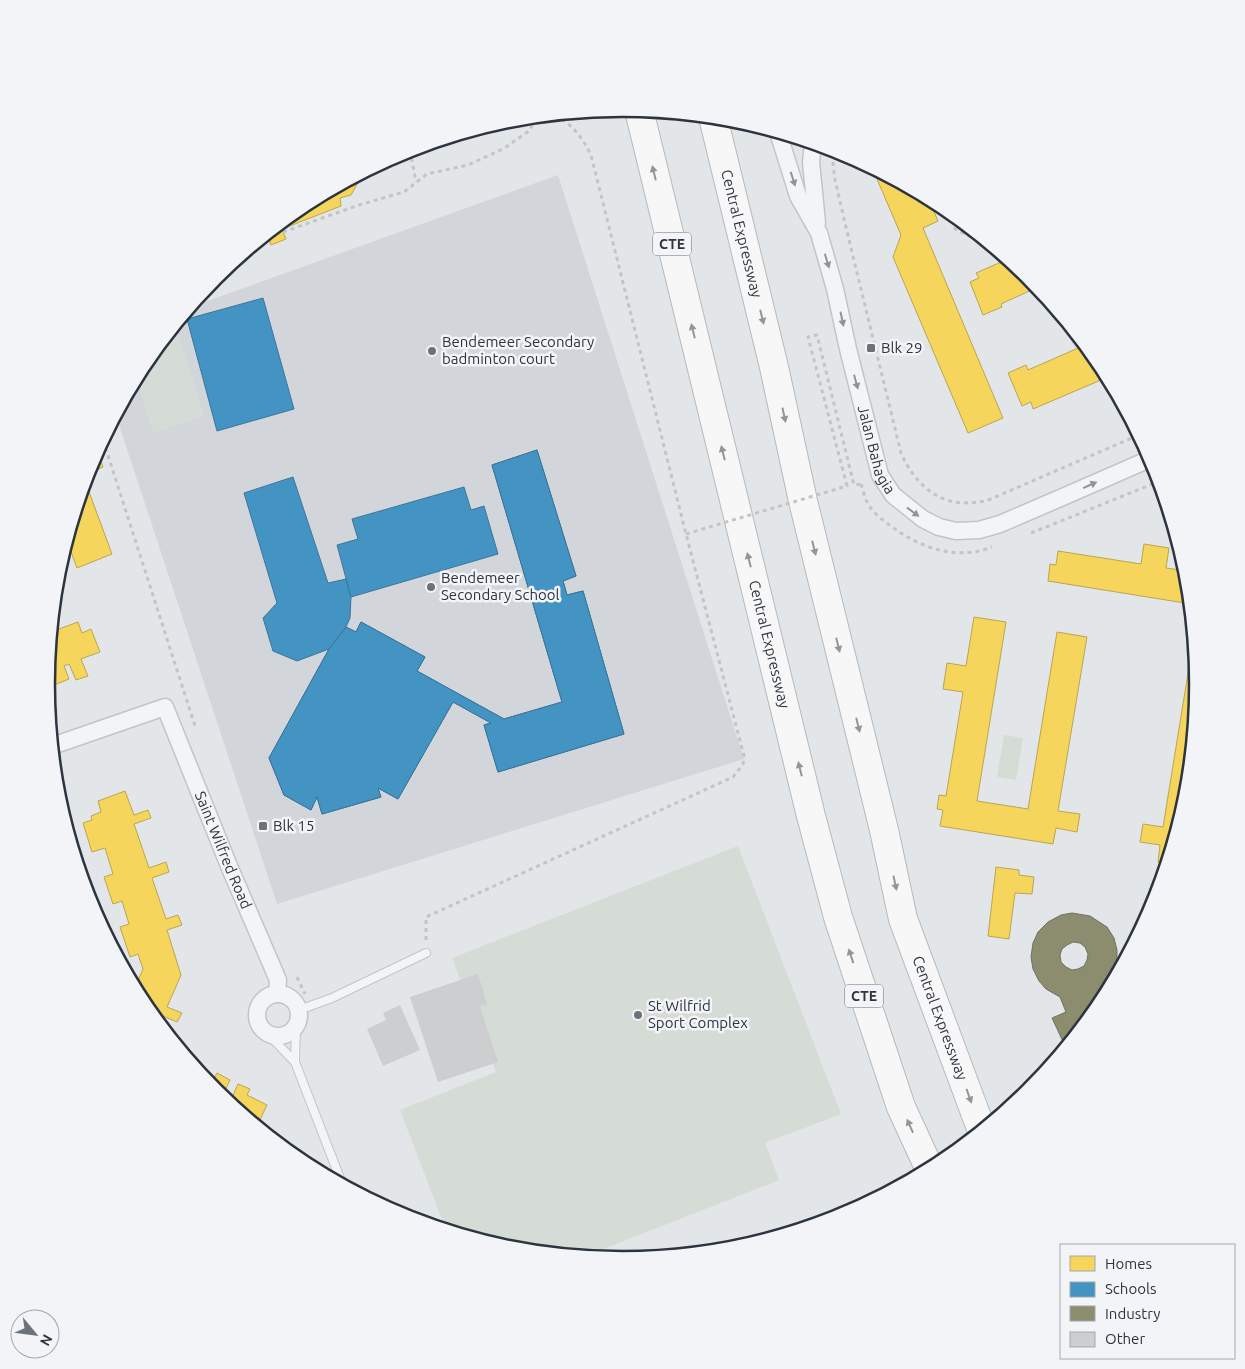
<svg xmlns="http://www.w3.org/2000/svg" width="1245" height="1369" viewBox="0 0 1245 1369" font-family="Ubuntu,sans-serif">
<rect width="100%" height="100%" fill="#e3e6e8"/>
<!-- built -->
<path fill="#d2d6db" d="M558,175l186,584 -467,145 -161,-488 28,-52 47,-57z"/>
<!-- green -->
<g fill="#d5dbd5">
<path d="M176,324l28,92 -51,17 -17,-55 8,-14z"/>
<path d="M1004,735l19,3 -7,42 -19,-3z"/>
<path d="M738,846l103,268 -76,29 14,37 -196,77 -73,-7 -64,-20 -46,-120 96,-38 -44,-114z"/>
</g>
<!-- homes -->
<g fill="#f6d55c" stroke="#b9a553">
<path d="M880,172l48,26 10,23 -15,7 80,190 -35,15 -75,-176 8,-22 -24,-56z"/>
<path d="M359,175l2,2 -10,18 -11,3 1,8 -59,23 4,10 -15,6 -4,-11 36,-29z"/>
<path d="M1008,259l22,18 8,10 -37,17 1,3 -19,8 -13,-33 9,-4 -3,-5z"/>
<path d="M1085,345l17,20 6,12 -75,32 -2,-7 -9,4 -14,-33 18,-8 2,5z"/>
<path d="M99,455l4,12 -15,6 6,-16z"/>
<path d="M85,481l27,73 -35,14 -10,-27z"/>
<path d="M1144,544l25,4 -3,20 21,3 4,33 -143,-23 2,-17 6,1 2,-14 83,13z"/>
<path d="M974,617l32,5 -29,179 51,8 29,-177 30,5 -29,174 22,3 -3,18 -21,-4 -3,16 -113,-18 3,-16 -6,-1 2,-14 7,1 17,-104 -20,-3 4,-26 19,3z"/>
<path d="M78,622l4,11 9,-4 9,23 -19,7 7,17 -12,4 -7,-16 -5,2 5,13 -22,9 4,-49 1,-1 -1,-6z"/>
<path d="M1191,655l5,1 3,29 -11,112 -21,67 -9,-2 2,-17 -20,-3 3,-18 20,3z"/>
<path d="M125,791l9,24 14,-5 3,8 -17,6 15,44 17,-6 3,10 -17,6 14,41 12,-4 4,10 -15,5 14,45 -14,32 15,6 -5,9 -14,-6 -3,8 -17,-20 -11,-20 4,1 7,-16 -5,-15 -8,3 -10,-30 9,-3 -7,-23 -9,3 -9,-27 9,-3 -8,-26 -13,4 -9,-29 9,-3 -1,-4 10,-4 -3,-11z"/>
<path d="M996,867l23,3v5l15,2 -2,17 -17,-1 -6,46 -21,-3z"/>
<path d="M217,1073l13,7 -8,17 -20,-20 10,5z"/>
<path d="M238,1084l12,5 -3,6 20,10 -10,21 -32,-26 5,2z"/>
</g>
<!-- schools -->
<g fill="#4393c3" stroke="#3c769b" fill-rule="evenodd">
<path d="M263,298l31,111 -77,22 -30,-112z"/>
<path d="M537,450l39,126 -13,5 4,14 16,-4 41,143 -126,38 -14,-47 7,-2 -38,-21 -55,97 -20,-11 3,9 -59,17 -5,-17 -6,13 -27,-15 -15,-37 60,-109 17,-22 10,5 5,-10 64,35 -8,14 87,48 58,-17 -70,-237zM367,657l46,25 -53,96 -43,12 -13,-7 -2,-7z"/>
<path d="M537,450l39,126 -13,5 4,14 16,-4 41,143 -126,38 -14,-47 7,-2 -38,-21 -55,97 -20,-11 3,9 -59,17 -5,-17 -6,13 -27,-15 -15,-37 60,-109 17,-22 10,5 5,-10 64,35 -8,14 87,48 58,-17 -70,-237z"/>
<path d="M293,477l35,106 18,-4 5,18 -1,21 -4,9 -17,22 -32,12 -24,-10 -10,-33 14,-15 -33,-110z"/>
<path d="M464,487l7,23 13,-4 14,48 -147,43 -14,-52 21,-6 -6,-20z"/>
</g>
<!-- industry -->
<path fill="#8c8c6e" stroke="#6f7260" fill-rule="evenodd" d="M1072,913l18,3 17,11 7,11 3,12v11l-2,11 -7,11 -10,10 5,9 -2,3 -35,43 -14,-30 14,-6 -6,-15 -14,-8 -7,-8 -6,-12 -2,-12 2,-14 5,-11 10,-10 13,-7zM1073,942l7,1 5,4 3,7 -1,6 -3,6 -6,3 -6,1 -6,-3 -5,-5 -1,-7 2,-6 5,-4z"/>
<!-- building -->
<g fill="#ccced0">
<path d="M478,974l9,30 -7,2 18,56 -60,20 -28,-85z"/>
<path d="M400,1005l20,45 -37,16 -16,-37 19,-9 -3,-7z"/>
</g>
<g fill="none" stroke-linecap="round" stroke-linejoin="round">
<!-- lane casing -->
<g stroke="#c2c4c6" stroke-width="10">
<g id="lane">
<path d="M299,1010l33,-12 94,-45"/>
<path d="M296,1026l-1,36 48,124"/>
<path d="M265,1031l30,31"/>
</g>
</g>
<!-- street casing -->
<g stroke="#c2c4c6" stroke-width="19">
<g id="street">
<path id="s1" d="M778,132l20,64 21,37 16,56 13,60 32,126 13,20 30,24 16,8 17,4 23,-1 21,-6 65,-28 87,-38"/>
<path d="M813,143l-2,19 6,61"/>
<path id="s2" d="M52,746l113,-39 64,159 49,114 -1,14"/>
<circle cx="278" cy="1015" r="21"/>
</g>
</g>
<!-- highway casing -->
<g stroke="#b6b9bc" stroke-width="30">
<g id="highway">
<path id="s3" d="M639,110l172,706 27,101 63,190 29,63"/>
<path id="s4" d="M713,117l61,250 29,134 81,329 19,89 79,212"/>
</g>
</g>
<!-- path -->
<g stroke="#c3c4c7" stroke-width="3" stroke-dasharray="4 4" stroke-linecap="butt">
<path d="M410,150l6,32"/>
<path d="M832,154l3,26 15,64 51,209c11,25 31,48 61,50 8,0 16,-1 24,-2l153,-66"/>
<path d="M950,212l5,17 14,7 8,-3"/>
<path d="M283,232l76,-27 45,-13 23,-18 41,-9 35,-16 26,-18 8,-14"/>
<path d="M254,245l14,-7"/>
<path d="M103,440l92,286"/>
<path d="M861,484c2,5 3,13 6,18 5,10 15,18 24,24 29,22 66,35 101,21"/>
<path d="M1031,533l129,-52"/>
<path d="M426,940v-23l307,-140 10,-13 1,-8 -58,-222 -95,-379c-9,-18 -19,-32 -38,-40"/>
<path d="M297,977l8,17"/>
</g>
<!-- lane -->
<use href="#lane" stroke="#f3f4f5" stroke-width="8"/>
<!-- street -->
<use href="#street" stroke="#f3f4f5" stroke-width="16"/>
<!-- highway -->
<use href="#highway" stroke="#f7f7f7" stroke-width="28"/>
<!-- path-bridge -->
<path stroke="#c3c4c7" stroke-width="3" stroke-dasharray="4 4" stroke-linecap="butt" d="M686,534l161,-48 -39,-149 9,-2 37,150 7,-1"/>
</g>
<!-- one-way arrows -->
<defs><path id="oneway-solid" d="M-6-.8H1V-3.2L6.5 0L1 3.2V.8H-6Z" transform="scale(1.25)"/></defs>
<g fill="#92969b">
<use href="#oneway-solid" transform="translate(654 173) rotate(-104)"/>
<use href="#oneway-solid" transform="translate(762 317) rotate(76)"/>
<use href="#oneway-solid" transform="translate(693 331) rotate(-104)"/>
<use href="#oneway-solid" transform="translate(784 415) rotate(78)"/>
<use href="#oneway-solid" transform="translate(723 453) rotate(-104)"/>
<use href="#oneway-solid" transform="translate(814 548) rotate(76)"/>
<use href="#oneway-solid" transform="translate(749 560) rotate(-104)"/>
<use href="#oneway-solid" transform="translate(838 645) rotate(76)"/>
<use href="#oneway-solid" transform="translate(858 725) rotate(76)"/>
<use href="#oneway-solid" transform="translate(800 769) rotate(-104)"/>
<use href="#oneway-solid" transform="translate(895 883) rotate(78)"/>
<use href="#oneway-solid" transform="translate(851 956) rotate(-108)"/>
<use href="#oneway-solid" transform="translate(969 1096) rotate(70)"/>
<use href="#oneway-solid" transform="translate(910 1126) rotate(-114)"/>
</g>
<g fill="#90949a">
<use href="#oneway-solid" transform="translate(793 179) rotate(72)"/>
<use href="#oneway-solid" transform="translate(827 261) rotate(73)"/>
<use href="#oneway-solid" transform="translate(842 319) rotate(78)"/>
<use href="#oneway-solid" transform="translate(856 382) rotate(75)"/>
<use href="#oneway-solid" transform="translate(1090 485) rotate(-24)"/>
<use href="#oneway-solid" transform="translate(913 512) rotate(36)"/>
</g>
<!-- markers -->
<g fill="#6c727a" stroke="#f2f4f7" stroke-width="2">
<rect x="866" y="343" width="10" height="10" rx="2.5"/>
<circle cx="432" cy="351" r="5"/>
<circle cx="431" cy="587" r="5"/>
<rect x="258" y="821" width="10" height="10" rx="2.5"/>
<circle cx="638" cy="1015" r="5"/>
</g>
<g text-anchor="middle" stroke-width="5" stroke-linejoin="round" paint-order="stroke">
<!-- shield labels -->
<g fill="#f2f4f7" stroke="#676e76" stroke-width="1">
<rect x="653" y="232.5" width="38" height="23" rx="4"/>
<rect x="845" y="984.5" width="38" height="23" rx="4"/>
</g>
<g font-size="14" font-weight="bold" fill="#2c343f">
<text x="672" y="249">CTE</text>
<text x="864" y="1001">CTE</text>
</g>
<!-- street labels -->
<g font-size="15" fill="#2c343f" stroke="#f2f4f7">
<text dy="5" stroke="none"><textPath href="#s4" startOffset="120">Central Expressway</textPath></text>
<text dy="5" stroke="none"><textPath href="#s1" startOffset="334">Jalan Bahagia</textPath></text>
<text dy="5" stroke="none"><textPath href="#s3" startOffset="550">Central Expressway</textPath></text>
<text dy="5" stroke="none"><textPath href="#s2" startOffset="274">Saint Wilfred Road</textPath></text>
<text dy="5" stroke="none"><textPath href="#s4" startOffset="930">Central Expressway</textPath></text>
</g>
<!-- poi labels -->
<g font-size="15" fill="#2c343f" stroke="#f2f4f7" text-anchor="start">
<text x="442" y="347">Bendemeer Secondary<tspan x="442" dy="17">badminton court</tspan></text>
<text x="881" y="353">Blk 29</text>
<text x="441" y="583">Bendemeer<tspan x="441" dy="17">Secondary School</tspan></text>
<text x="273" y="831">Blk 15</text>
<text x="648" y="1011">St Wilfrid<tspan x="648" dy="17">Sport Complex</tspan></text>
</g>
</g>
<!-- crop -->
<path d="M0 0H1245V1369H0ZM55 684a567 567 0 1 1 1134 0a567 567 0 1 1-1134 0Z" fill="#f2f4f7" fill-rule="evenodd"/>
<path fill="none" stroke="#2c343f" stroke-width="2.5" d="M55 684a567 567 0 1 1 1134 0a567 567 0 1 1-1134 0Z"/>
<!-- legend -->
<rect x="1060" y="1244" width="175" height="115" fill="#f2f4f7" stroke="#a3a7ad"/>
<rect x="1070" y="1256" width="25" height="15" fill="#f6d55c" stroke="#a3a7ad"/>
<text x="1105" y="1269" font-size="15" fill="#2c343f">Homes</text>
<rect x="1070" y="1282" width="25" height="15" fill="#4393c3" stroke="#a3a7ad"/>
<text x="1105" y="1294" font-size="15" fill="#2c343f">Schools</text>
<rect x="1070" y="1306" width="25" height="15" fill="#8c8c6e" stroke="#a3a7ad"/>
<text x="1105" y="1319" font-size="15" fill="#2c343f">Industry</text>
<rect x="1070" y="1332" width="25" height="15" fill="#ccced0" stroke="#a3a7ad"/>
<text x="1105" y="1344" font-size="15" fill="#2c343f">Other</text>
<!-- north arrow -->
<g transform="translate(35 1334) rotate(119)"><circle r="24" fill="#f2f4f7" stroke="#a3a7ad"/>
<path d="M0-4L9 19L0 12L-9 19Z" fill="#6c727a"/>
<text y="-8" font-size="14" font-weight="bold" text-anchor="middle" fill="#2c343f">N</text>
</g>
</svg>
